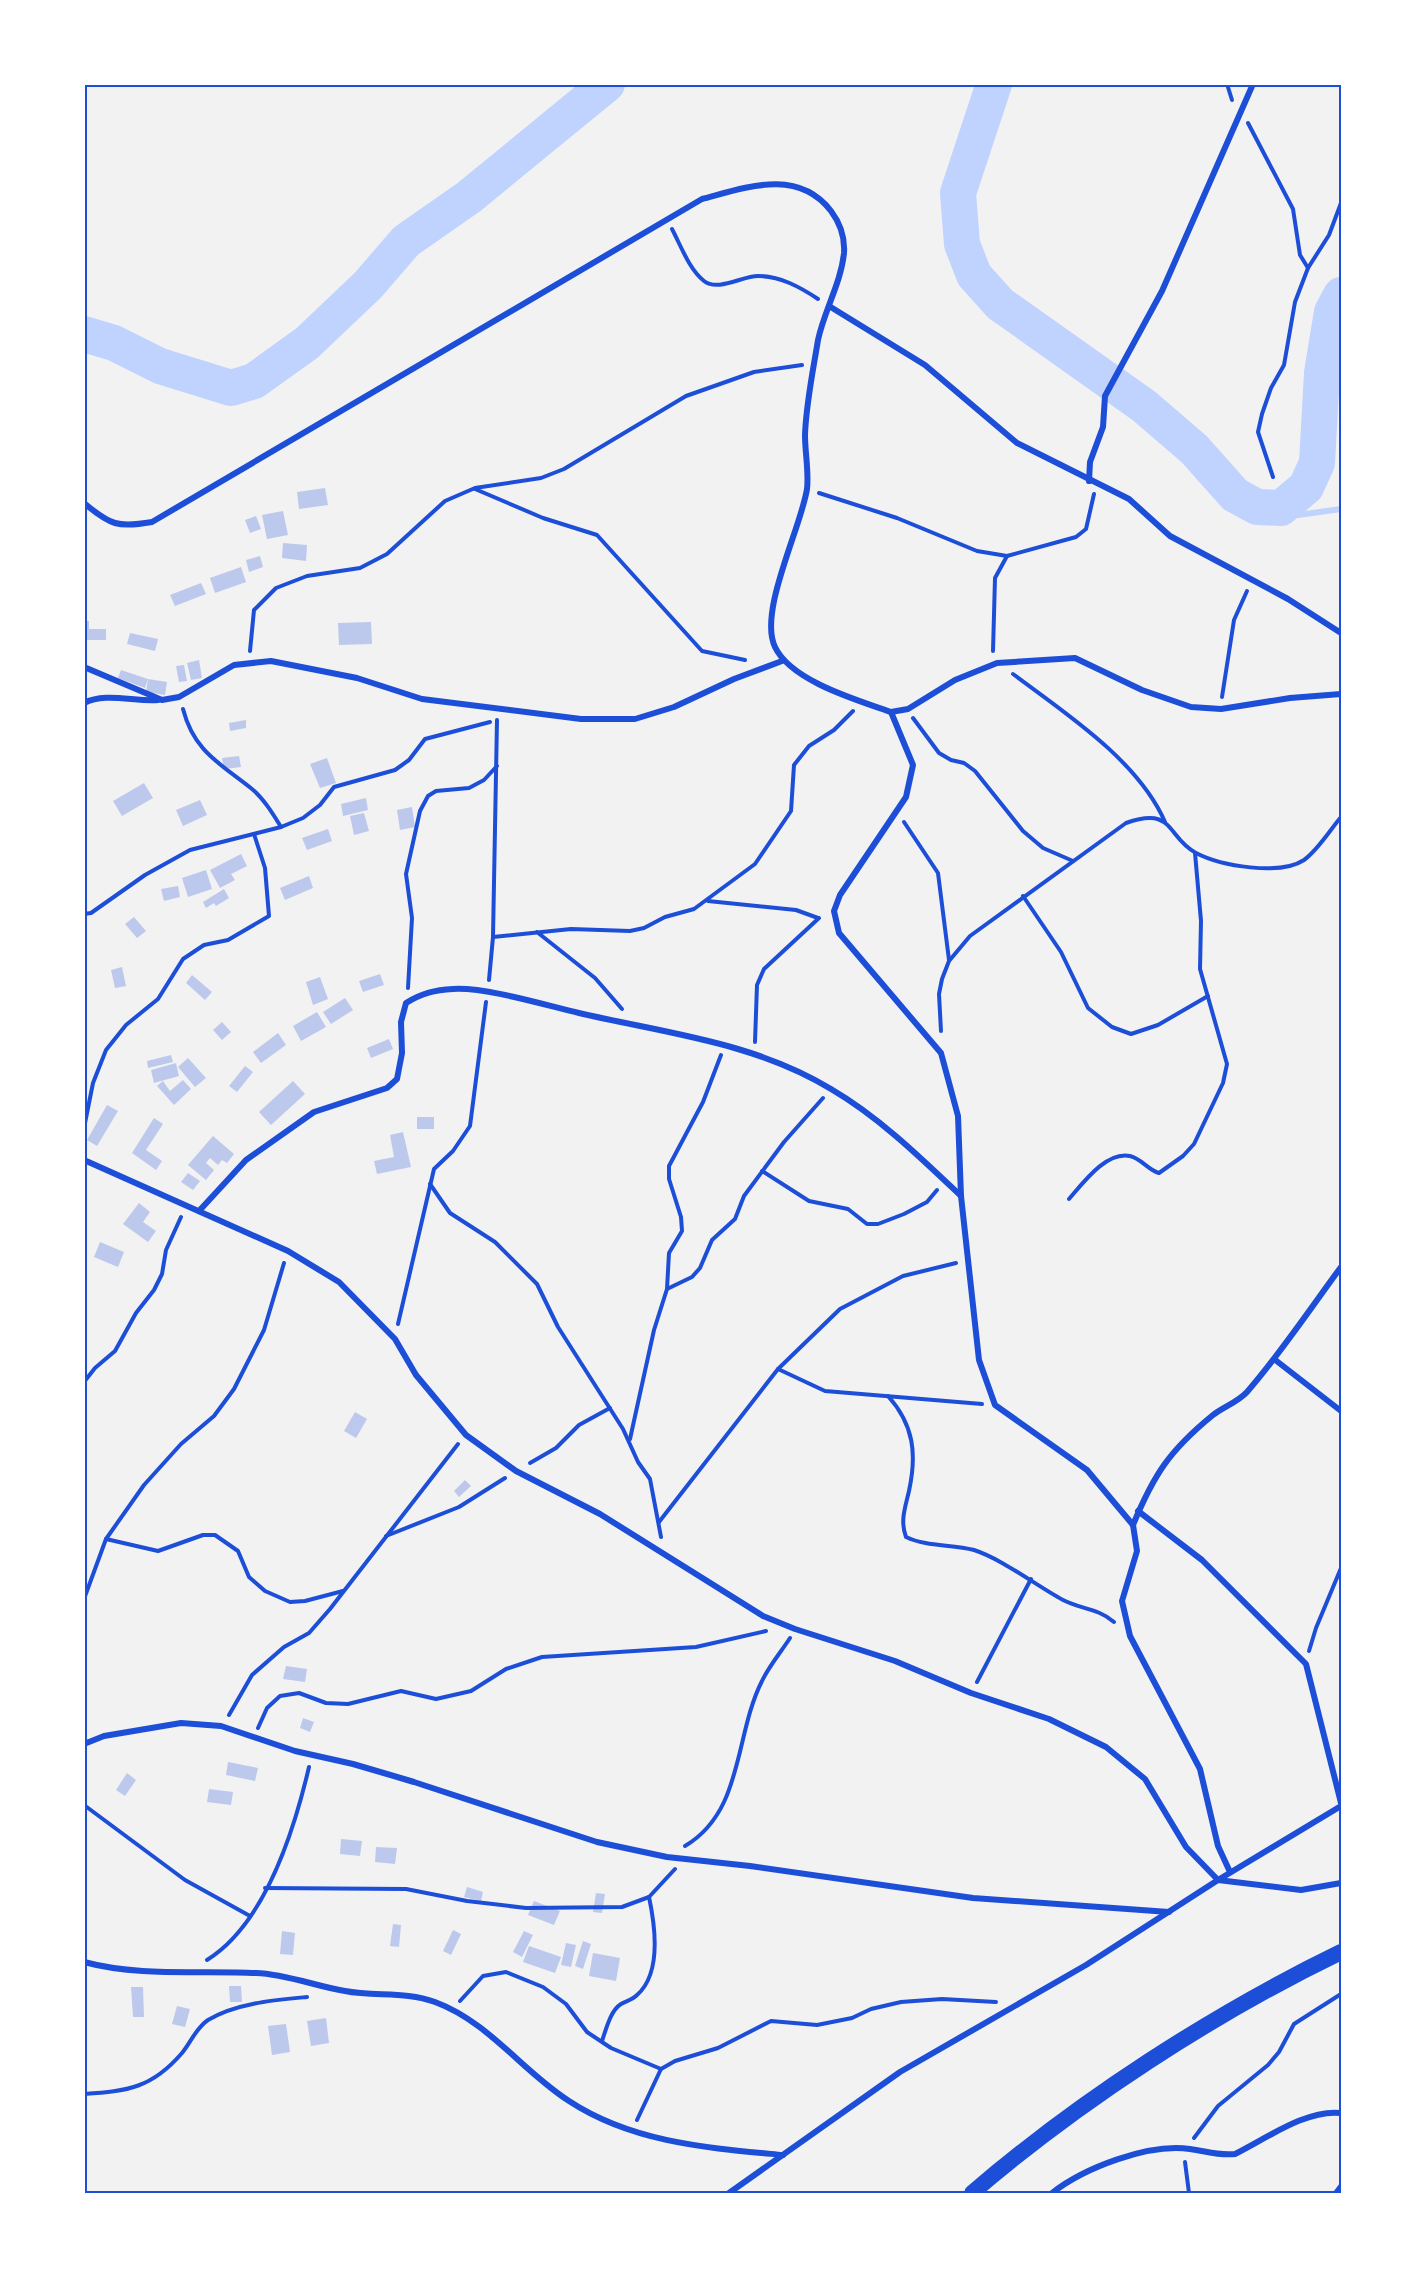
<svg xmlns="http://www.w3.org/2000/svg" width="1425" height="2277" viewBox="0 0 1425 2277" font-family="Arial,sans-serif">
<rect width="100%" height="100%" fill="#f2f2f2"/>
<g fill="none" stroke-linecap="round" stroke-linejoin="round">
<!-- stream -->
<path stroke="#bfd3fe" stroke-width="6" d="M1281,508l17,7 43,-6"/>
<!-- river -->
<g stroke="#bfd3fe" stroke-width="36">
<path d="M994,84l-36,109 4,51 12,31 26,29 144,102 50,43 41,46 22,12 24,1 25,-21 11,-24 5,-90 10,-61 9,-17"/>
<path d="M84,334l30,9 46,23 71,22 23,-7 53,-38 61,-58 38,-44 63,-44 138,-113"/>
</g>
</g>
<!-- building -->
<g fill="#bdc9ec">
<path d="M325,488l3,17 -29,4 -2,-17z"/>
<path d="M283,511l5,24 -21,4 -5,-24z"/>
<path d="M256,516l5,13 -11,4 -5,-13z"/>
<path d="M283,543l24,2 -1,16 -24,-3z"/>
<path d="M260,556l3,11 -14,5 -3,-12z"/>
<path d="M241,567l5,15 -31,11 -5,-15z"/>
<path d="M201,583l5,11 -31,12 -5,-11z"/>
<path d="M84,621h5v8h17v11h-22z"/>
<path d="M371,622l1,22 -33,1 -1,-22z"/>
<path d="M130,633l28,6 -3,12 -28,-7z"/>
<path d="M199,660l3,18 -11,2 -4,-17z"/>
<path d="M184,665l3,16 -8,1 -3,-16z"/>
<path d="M121,670l27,9 -3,9 -27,-10z"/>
<path d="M148,679l19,3 -2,13 -19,-3z"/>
<path d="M246,720v8l-16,3 -1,-8z"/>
<path d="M239,756l2,11 -17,2 -2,-11z"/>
<path d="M327,758l9,25 -16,5 -10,-24z"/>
<path d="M144,783l9,15 -31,18 -9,-15z"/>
<path d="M366,798l2,12 -25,6 -2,-12z"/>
<path d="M200,800l7,15 -24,11 -7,-16z"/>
<path d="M412,807l3,20 -15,3 -3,-20z"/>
<path d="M364,813l5,18 -15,4 -4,-19z"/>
<path d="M328,829l4,12 -25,9 -5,-12z"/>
<path d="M241,854l6,12 -16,8 4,6 -15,8 -10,-18z"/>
<path d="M206,870l6,19 -24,8 -6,-19z"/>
<path d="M309,876l4,12 -28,12 -5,-12z"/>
<path d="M178,886l2,11 -16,4 -3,-12z"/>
<path d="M224,889l5,9 -13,8 -2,-3 -8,5 -3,-6z"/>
<path d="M134,917l12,14 -9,7 -12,-14z"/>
<path d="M122,967l4,19 -11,2 -4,-18z"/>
<path d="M380,974l4,11 -21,7 -4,-11z"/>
<path d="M192,975l20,17 -7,8 -19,-17z"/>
<path d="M320,977l8,22 -15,6 -7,-23z"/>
<path d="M345,998l8,12 -22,14 -8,-12z"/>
<path d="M317,1012l9,15 -25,14 -8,-15z"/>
<path d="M222,1022l9,10 -9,8 -9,-10z"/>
<path d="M278,1033l8,12 -25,18 -8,-11z"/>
<path d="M389,1039l4,10 -22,9 -4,-10z"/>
<path d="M171,1055l2,7 -25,6 -1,-7z"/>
<path d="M188,1058l18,20 -11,9 -17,-20z"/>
<path d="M176,1063l3,13 -25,7 -3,-13z"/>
<path d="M245,1066l8,6 -16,20 -8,-6z"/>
<path d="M183,1080l8,9 -17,16 -17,-19 6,-5 7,10z"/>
<path d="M293,1081l12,13 -34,31 -12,-13z"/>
<path d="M107,1105l11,6 -21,35 -10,-6z"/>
<rect x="417" y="1117" width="17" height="12"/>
<path d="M154,1118l9,6 -17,26 16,11 -6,9 -24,-17z"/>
<path d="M403,1132l8,35 -34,7 -3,-13 20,-4 -4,-22z"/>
<path d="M213,1136l21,18 -7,9 -5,-3 -4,5 -8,-7 -4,5 8,7 -8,10 -18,-15z"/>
<path d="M188,1173l12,8 -7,9 -12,-8z"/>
<path d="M139,1203l11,9 -7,10 13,9 -8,11 -25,-18z"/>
<path d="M100,1242l24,10 -6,15 -24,-10z"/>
<path d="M355,1412l12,7 -11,19 -12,-7z"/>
<path d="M465,1480l6,6 -12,11 -5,-6z"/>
<path d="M286,1666l21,3 -2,13 -22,-3z"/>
<path d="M303,1718l11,4 -4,10 -10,-4z"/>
<path d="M228,1762l30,6 -3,13 -29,-6z"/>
<path d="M127,1773l9,7 -11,16 -9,-6z"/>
<path d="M209,1789l24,3 -2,13 -24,-3z"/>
<path d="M341,1839l21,2 -2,15 -20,-2z"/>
<path d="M376,1847l21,1 -2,16 -20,-2z"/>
<path d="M467,1887l16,5 -2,9 -17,-4z"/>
<path d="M596,1893l9,1 -3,19 -9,-1z"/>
<path d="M534,1901l26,10 -6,14 -26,-10z"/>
<path d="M393,1924l8,1 -2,22 -9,-1z"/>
<path d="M453,1930l8,4 -10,21 -8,-4z"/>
<path d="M282,1931l13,2 -2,22 -13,-1z"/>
<path d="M524,1931l9,4 -11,22 -9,-5z"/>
<path d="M583,1941l8,3 -8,25 -8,-3z"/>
<path d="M566,1943l10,2 -5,22 -10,-2z"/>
<path d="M529,1946l32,11 -6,16 -32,-11z"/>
<path d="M593,1953l27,5 -4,23 -27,-5z"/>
<path d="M229,1986h12l1,16h-12z"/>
<path d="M131,1987h12l1,30h-11z"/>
<path d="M177,2006l13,3 -5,18 -13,-3z"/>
<path d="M326,2018l3,25 -18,3 -4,-25z"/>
<path d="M286,2024l4,28 -18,3 -4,-29z"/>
</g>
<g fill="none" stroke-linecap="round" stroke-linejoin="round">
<!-- path -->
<g stroke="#1d4ed8" stroke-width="4">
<path d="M1227,84l5,16"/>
<path d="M1248,123l45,86 7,46 8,13"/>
<path d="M672,229c9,17 17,40 32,52 14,11 38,-5 54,-5 22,0 42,11 60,23"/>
<path d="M1273,477l-15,-45 4,-18 9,-26 13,-23 11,-63 13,-34 21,-33 12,-32"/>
<path d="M475,489l68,29 54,17 105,116 43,9"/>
<path d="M819,493l78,25 80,33 30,5 69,-19 10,-8 8,-35"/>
<path d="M250,651l4,-41 22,-22 31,-12 53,-8 27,-14 58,-53 30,-13 66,-10 23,-9 122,-73 68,-24 48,-7"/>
<path d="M993,651l2,-73 12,-22"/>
<path d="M1013,674c52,39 125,86 152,148"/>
<path d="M1222,697l12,-77 13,-29"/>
<path d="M183,709c11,43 38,55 69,80 12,10 21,25 29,38"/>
<path d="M913,718l26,35 12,7 13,3 11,8 48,60 20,17 30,13"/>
<path d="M904,822l34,51 11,87"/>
<path d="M1023,896l38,56 27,56 24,19 19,7 27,-9 50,-29"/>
<path d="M708,901l88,9 22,8"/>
<path d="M84,914l7,-1 54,-38 45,-25 91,-23 22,-9 17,-13 14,-18 61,-17 14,-10 16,-21 65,-17"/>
<path d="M537,932l58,46 27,31"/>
<path d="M493,937l78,-8 59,2 14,-3 21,-11 29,-8 61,-45 36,-53 3,-46 15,-19 25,-16 19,-19"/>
<path d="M489,980l4,-43 4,-217"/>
<path d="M408,988l4,-70 -6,-44 14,-63 8,-15 8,-5 33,-3 15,-8 13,-14"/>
<path d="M941,1031l-2,-37 3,-15 7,-18 21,-25 156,-113c49,-17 40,14 70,30 25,13 84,23 108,7 14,-10 26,-30 37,-43"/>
<path d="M755,1042l2,-57 7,-16 55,-51"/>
<path d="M84,1128l9,-45 13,-33 20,-25 32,-26 25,-40 21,-14 24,-5 41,-24 -4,-48 -11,-34"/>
<path d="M762,1171l47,30 39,8 19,15h11l26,-10 23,-12 10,-12"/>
<path d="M430,1184l20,29 45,29 42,42 21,43 65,102 15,33 12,17 11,58"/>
<path d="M1069,1199c14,-16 37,-48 61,-43 12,3 18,14 29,17l24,-17 11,-12 29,-61 4,-19 -27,-95 1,-48 -6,-68"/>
<path d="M667,1289l25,-12 8,-9 12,-28 23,-21 9,-23 40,-54 39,-44"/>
<path d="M398,1324l36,-155 19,-18 17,-25 16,-124"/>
<path d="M778,1369l47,22 157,13"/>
<path d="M84,1382l11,-14 20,-17 21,-38 18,-23 8,-16 4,-24 15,-33"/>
<path d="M888,1396c26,29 29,58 21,95 -4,17 -9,30 -3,46 21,10 46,7 68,13 28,9 63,36 89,50 17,9 35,8 51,22"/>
<path d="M630,1439l24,-109 13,-41 2,-36 13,-22 -1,-14 -12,-38v-13l34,-64 18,-47"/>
<path d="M530,1463l26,-15 23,-23 31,-17"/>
<path d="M659,1522l119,-153 62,-60 63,-33 53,-13"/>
<path d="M386,1536l73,-29 46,-29"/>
<path d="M106,1539l52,12 45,-16h12l23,16 11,26 16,14 25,11 15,-1 38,-10"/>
<path d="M84,1599l22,-60 38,-54 37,-41 33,-28 20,-27 30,-59 20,-67"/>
<path d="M1309,1651l7,-23 25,-60"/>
<path d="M977,1682l54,-103"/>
<path d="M229,1715l23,-40 32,-28 25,-14 21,-24 128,-165"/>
<path d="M258,1728l9,-20 13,-12 19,-3 27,10 22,1 53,-13 35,8 35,-8 35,-22 36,-12 154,-10 70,-16"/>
<path d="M84,1805l101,75 65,36"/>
<path d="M685,1846c59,-35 49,-110 77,-165 7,-15 19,-29 28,-43"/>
<path d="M265,1888l141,1 61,12 59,7 96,-1 27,-10 26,-28"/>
<path d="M207,1960c58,-36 87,-129 102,-193"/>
<path d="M460,2001l23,-25 23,-4 37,15 23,17 21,28 24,16 50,21"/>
<path d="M602,2041c4,-11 8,-30 19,-37 5,-3 11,-4 16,-9 25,-22 18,-70 12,-98"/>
<path d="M84,2094c44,-3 68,-6 98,-41 9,-11 14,-25 26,-33 28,-17 67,-20 99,-23"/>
<path d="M637,2120l24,-51 14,-8 43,-13 53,-27 46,4 35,-7 19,-9 30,-7 41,-3 54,3"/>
<path d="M1194,2138l24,-32 50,-41 11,-13 15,-28 47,-30"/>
<path d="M1185,2162l4,31"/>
<path d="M1335,2193l6,-8"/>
</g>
<!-- minor -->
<g stroke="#1d4ed8" stroke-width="6">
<path d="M829,306l96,59 92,78 112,56 41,37 118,63 53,34"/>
<path d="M1089,481l1,-19 13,-35 2,-31 57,-105 91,-207"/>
<path d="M84,503c26,22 34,25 68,19l550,-323c45,-12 96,-31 129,12 9,12 14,27 13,42 -3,30 -20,58 -26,87 -5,31 -12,64 -13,95 0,18 4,37 2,54 -6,39 -49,123 -32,158 16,34 82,53 116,65l22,53 -7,32 -66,98 -6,16 5,22 102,120 17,63 3,80 18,164 16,45 92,65 46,55 4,26 -15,50 8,35 70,133 18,77 12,26"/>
<path d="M84,667l78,33 17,-3 55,-32 37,-4 86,17 65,21 159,20h54l39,-12 60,-28 48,-18"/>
<path d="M84,703c21,-11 51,-1 74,-3"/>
<path d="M891,712l17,-3 47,-29 42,-17 78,-5 67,32 49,17 30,2 69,-11 51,-4"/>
<path d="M84,1160l204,91 51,31 56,57 21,36 50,60 50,36 84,43 163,102 32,13 100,32 76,32 78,26 57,28 39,32 41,68 32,33 83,10 40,-7"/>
<path d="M199,1211l47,-51 68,-48 73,-24 10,-9 5,-26 -1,-31 5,-19c16,-10 29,-13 47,-14 33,-2 92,16 126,24 85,20 175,29 252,76 48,28 90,69 130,107"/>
<path d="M1274,1359l67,52"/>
<path d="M1138,1511l64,49 104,104 35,139"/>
<path d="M1133,1525c21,-51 37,-75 80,-110 10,-8 25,-13 34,-23 34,-39 63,-83 94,-125"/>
<path d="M84,1744l20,-8 77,-13 40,3 74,25 58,13 61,18 183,60 70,15 83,9 223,32 196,14"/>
<path d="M84,1962c56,15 115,8 172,11 30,1 59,13 89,18 30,6 60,0 90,11 54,20 87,69 134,99 64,42 140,47 214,54"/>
<path d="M729,2193l171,-121 186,-107 132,-85 123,-74"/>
<path d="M1052,2193c32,-25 96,-50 138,-44 16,2 28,7 45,5 32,-16 72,-45 106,-41"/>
</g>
<!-- trunk -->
<path stroke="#1d4ed8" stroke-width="16" d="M972,2193c107,-92 241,-179 369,-241"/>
</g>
<!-- border -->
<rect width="1425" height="2277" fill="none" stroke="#ffffff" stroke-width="171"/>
<rect x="86" y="86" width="1254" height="2106" fill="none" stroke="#1d4ed8" stroke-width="2"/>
</svg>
